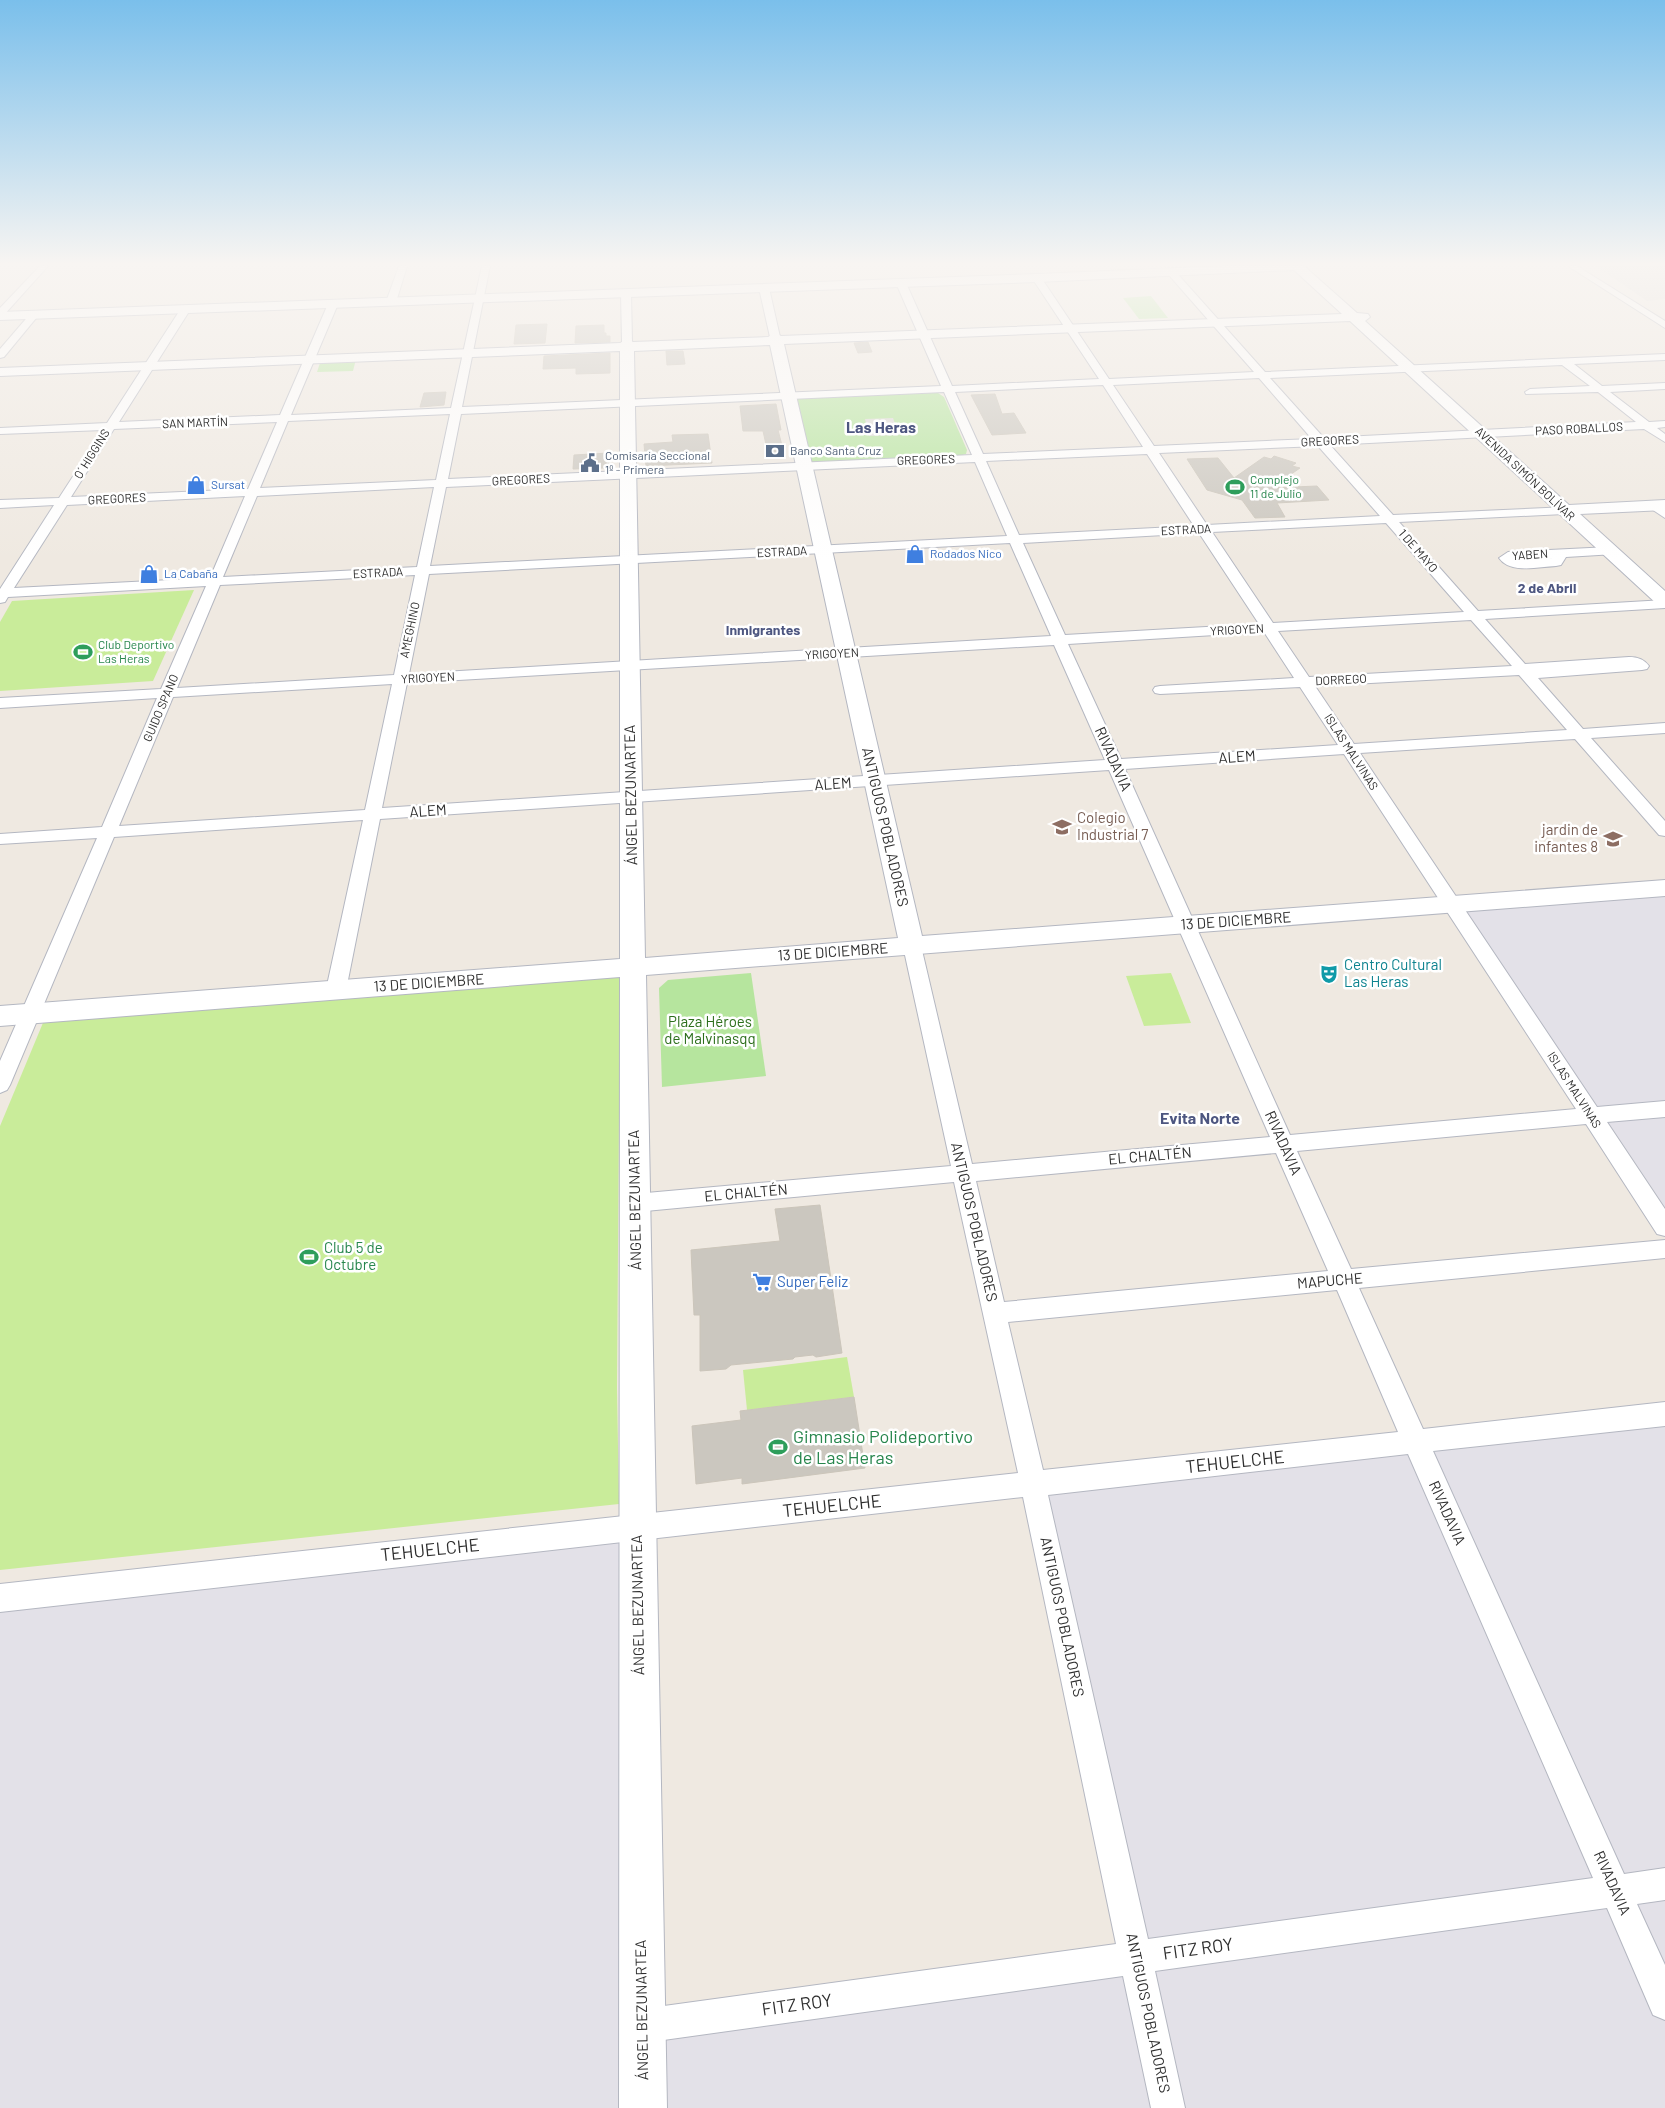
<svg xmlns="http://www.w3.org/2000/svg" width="1665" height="2108" viewBox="0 0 1665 2108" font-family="Barlow,sans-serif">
<rect width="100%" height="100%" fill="#efe9e1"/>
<!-- industrial -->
<g fill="#e3e1e8">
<path d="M1665,888v339l-214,-323z"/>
<path d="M1665,1414v694h-1665v-510l638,-71 4,499 494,-68 -103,-474z"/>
</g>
<!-- green -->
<g fill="#b6e59e">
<path d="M1151,296l17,22 -29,1 -16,-21z"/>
<path d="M356,359l-3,12 -36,1 3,-9z"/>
<path d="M931,393h7l6,4 23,53 -1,4 -8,2 -148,7 -15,-64z"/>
<path d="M751,973l15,103 -104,11 -3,-99 9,-8z"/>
</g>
<!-- pitch -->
<g fill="#c9ec9a">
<path d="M194,590l-41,91 -153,10v-69l12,-21z"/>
<path d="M1171,973l20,50 -47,3 -18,-50z"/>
<path d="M620,974l-3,414 2,116 -619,66v-444l45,-108z"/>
<path d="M847,1357l7,40 -107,13 -4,-40z"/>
</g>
<!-- plaza -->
<g fill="#dfdcd8">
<path d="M1596,266h69v33l-18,2z"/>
<path d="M893,418l6,17 -30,1 -4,-17z"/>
</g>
<!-- building -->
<g fill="#cbc7bf" stroke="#cbc5ba">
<path d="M547,324l-2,19 -31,1 2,-19z"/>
<path d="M604,325v8h2v3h4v6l-35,1 1,-17z"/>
<path d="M868,342l4,10 -14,1 -4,-10z"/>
<path d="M666,351h17l2,13 -18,1z"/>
<path d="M610,353v20l-34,1v-6l-33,1 1,-13z"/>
<path d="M446,392l-2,13 -24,2 4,-14z"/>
<path d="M995,394l7,20 12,-1 12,20 -34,2 -21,-40z"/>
<path d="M776,404l5,26h-3l7,27 -16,1 -6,-27h-20l-3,-25z"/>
<path d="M708,434l4,29 -66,3 -2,-22 29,-2 -1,-7z"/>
<path d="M609,453v12l-5,3 -31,1 1,-14z"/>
<path d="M1274,456l22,7 -4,3 8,2 -29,20 46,-2 12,14 -52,3 8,14 -30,1 -13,-18 -35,-10 -20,-31 31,-1 16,20 30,-21 7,2z"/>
<path d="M820,1205l22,148 -26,4 -3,-2 -18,2 -2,2 -62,6 -5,4 -26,2v-56h-6l-3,-65 89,-9 -5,-32z"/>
<path d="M854,1397l11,71 -123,16v-6l-46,6 -4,-58 49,-6 -1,-9z"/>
</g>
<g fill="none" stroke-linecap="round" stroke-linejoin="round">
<!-- street casing -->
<g stroke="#b4b7c1" stroke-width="2">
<g id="street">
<path d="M40,266h8l-45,50 -3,1v-9z"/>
<path d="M399,266h8l-11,36 -5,3 -5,-3z"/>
<path d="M482,266h8l-28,141 479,-21 -45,-103 5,-3 5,3 46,103 147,-7 -67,-101 5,-3 3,1 69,103 145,-7 -86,-98 -1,-2 4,-3 3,1 91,102 400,-18v6l-91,4 28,22 63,-3v6l-55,3 39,30 16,-1v6l-8,1 8,6v8l-21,-13 -314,16 63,70 175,-8 2,3 -6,4 -165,8 79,89 187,-11v8l-180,11 40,45 104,-7c8,0 15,2 20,9l-2,3 -5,1 -104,8 45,51 82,-6v10l-74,5 74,83v15l-6,-1 -84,-96 -215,14 237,354 68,-6v16l-58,5 58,87v27l-8,-2 -71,-110 -289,27 54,118 314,-29v18l-306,30 64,141 242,-27v24l-232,25 191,423 41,-6v32l-28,4 28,61v55l-12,-5 -46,-107 -452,63 30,137h-34l-28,-132 -481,67 -12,-5 -5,-12 5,-12 12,-5 474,-65 -93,-447 -1023,115v-28l1018,-111 -64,-291 -319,30 -8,-3 -3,-6 3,-6 8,-3 316,-28 -48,-220 2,-4 7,-2 7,2 2,4 51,218 298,-27 -161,-367 -729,49 -34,171 -3,5 -7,2 -7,-2 -3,-5 37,-170 -249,17 -104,248 -3,5 -7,3v-32l97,-223 -97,6v-10l102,-7 55,-129 -157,10v-10l161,-9 45,-103 -198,11 -3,5 -5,1v-14l54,-84 -54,3v-8l59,-2 44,-68 -103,4v-6l107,-5 73,-113 5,-3 5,3 -71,112 161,-7 48,-111 5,-3 5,3 -47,111 160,-7zM1562,365l28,21 -60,3 -5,3 1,2 72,-2 38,30 -312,16 -54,-60zM1259,378l53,61 -158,7 -41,-61zM1103,385l40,62 -160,7 -28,-62zM944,392l28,63 -524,24 13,-65zM450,414l-14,66 -176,8 28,-67zM277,422l-29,67 -177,8 43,-68zM1318,446l62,70 -173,9 -48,-72zM1147,454l47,72 -175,9 -33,-74zM975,462l32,74 -577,30 16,-79zM434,487l-17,80 -194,10 34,-81zM245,496l-35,82 -196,10 53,-83zM1386,523l78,89 -191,11 -61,-91zM1199,533l60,91 -194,11 -42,-92zM1010,543l41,93 -642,38 20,-100zM415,575l-21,100 -217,13 43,-103zM1471,620l41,46 -203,11 -31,-46zM1264,632l30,46 -134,8 -5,1 -2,3 2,3 5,1 140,-7 38,58 -217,14 -53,-115zM1054,645l51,115 -723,48 25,-125zM1519,675l48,55 -213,14 -39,-58zM392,684l-27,126 -246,16 54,-129zM1344,754l232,355 -286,26 -165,-366zM1276,1153l52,118 -324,31 -28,-121zM1337,1290l61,142 -355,38 -35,-148zM1408,1454l185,424 -445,61 -100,-444z"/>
<path d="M1568,266h9l88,55v7z"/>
<path d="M764,285l5,3 11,49 -5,3 -5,-3 -11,-49z"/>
<path d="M626,290l5,3 1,50 -5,3 -5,-3 -1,-50z"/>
<path d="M34,312l3,1v4l-33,40 -4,1v-9l31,-36z"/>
<path d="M1653,502l12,6v10l-18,-12z"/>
<path d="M1610,547l5,1 1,3 -1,3 -49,3 -5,8 -5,1c-18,1 -46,8 -57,-8l9,-6zM1552,558l-36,2h-1l38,-2z"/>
</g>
</g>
<!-- secondary casing -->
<g stroke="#b4b7c1" stroke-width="2">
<path id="secondary" d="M1225,266h79l53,47 11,1 2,3 -5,4 204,184 96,-5v10l-85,4 85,77v16l-7,-2 -308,-284 -566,23 138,592 743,-56v16l-1019,79 21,1133h-48l1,-1131 -620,49v-20l620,-47v-608l-620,25v-8l620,-25 7,-4 6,3 135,-5 7,-4 6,3 561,-22 -48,-44 -257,12 -1037,38v-8l1037,-38zM770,345l128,593 -253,20 -11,-607z"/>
</g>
<!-- street -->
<use href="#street" fill="#fff" fill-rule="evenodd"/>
<!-- secondary -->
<use href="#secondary" fill="#fff" fill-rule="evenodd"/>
</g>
<!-- sky -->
<linearGradient id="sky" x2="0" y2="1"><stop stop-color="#7abfeb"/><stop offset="0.47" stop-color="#f8f5f2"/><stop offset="1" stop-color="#f8f5f2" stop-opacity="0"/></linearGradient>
<rect width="1665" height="561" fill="url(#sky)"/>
<!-- icons -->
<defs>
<g id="bank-bare" transform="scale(1.5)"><path d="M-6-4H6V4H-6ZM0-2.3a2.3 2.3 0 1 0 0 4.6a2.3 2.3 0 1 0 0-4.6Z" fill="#5c6f8a" stroke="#fff" stroke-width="2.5" paint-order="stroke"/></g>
<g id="civic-bare" transform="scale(1.5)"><path d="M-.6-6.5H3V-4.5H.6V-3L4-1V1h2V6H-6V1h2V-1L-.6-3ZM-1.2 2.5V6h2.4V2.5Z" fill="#5c6f8a" stroke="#fff" stroke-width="2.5" paint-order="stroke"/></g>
<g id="shop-bare" transform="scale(1.5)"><path d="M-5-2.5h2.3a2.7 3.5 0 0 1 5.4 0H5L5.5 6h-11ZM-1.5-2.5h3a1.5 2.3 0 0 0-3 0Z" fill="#3f7fe0" stroke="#fff" stroke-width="2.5" paint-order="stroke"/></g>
<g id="stadium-bare" transform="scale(1.5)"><path d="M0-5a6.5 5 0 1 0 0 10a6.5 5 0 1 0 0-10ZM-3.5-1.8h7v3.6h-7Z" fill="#2e9e5b" stroke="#fff" stroke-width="2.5" paint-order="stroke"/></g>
<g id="school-bare" transform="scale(1.5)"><path d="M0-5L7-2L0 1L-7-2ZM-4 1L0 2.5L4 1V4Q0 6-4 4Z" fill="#8d6e63" stroke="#fff" stroke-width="2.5" paint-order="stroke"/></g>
<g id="theatre-bare" transform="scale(1.5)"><path d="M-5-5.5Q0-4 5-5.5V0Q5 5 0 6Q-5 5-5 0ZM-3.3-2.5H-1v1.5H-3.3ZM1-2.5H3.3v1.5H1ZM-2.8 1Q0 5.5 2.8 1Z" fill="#0f9aa8" stroke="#fff" stroke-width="2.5" paint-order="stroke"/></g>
<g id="supermarket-bare" transform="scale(1.5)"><path d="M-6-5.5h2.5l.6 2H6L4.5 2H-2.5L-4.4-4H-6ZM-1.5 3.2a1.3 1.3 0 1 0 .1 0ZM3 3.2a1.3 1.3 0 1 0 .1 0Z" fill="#3f7fe0" stroke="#fff" stroke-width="2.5" paint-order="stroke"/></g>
</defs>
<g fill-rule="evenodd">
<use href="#bank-bare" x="775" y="451"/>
<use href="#civic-bare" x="590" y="463"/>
<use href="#shop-bare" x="196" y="485"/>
<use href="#stadium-bare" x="1235" y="487"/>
<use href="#shop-bare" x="915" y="554"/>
<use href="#shop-bare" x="149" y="574"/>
<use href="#stadium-bare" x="83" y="652"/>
<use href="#school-bare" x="1062" y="827"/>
<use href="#school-bare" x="1613" y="839"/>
<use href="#theatre-bare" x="1329" y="974"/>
<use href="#stadium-bare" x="309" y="1257"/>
<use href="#supermarket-bare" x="762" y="1282"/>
<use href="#stadium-bare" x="778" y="1447"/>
</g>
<g text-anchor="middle" stroke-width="5" stroke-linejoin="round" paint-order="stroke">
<!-- far-street labels -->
<g font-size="12" fill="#2e2e2e" stroke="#fff">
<text transform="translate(195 423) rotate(-2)" y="4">SAN MARTÍN</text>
<text transform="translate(1579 429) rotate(-3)" y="4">PASO ROBALLOS</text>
<text transform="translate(1330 441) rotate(-3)" y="4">GREGORES</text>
<text transform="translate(92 454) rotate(-58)" y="4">O´ HIGGINS</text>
<text transform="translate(926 460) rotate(-2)" y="4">GREGORES</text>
<text transform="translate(1525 474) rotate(43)" y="4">AVENIDA SIMÓN BOLÍVAR</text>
<text transform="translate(521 480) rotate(-3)" y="4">GREGORES</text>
<text transform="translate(117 499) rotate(-3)" y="4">GREGORES</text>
<text transform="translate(1186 530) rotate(-3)" y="4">ESTRADA</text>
<text transform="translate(1418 551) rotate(49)" y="4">1 DE MAYO</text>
<text transform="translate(782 552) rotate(-3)" y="4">ESTRADA</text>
<text transform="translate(1530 555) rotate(-4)" y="4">YABEN</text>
<text transform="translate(378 573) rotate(-3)" y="4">ESTRADA</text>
<text transform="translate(410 630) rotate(-78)" y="4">AMEGHINO</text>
<text transform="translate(1237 630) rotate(-3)" y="4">YRIGOYEN</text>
<text transform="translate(832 654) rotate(-3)" y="4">YRIGOYEN</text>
<text transform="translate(428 678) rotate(-3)" y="4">YRIGOYEN</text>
<text transform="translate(1341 680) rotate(-3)" y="4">DORREGO</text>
<text transform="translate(161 708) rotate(-67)" y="4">GUIDO SPANO</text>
<text transform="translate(1351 752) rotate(57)" y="4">ISLAS MALVINAS</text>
<text transform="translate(1574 1090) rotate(57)" y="4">ISLAS MALVINAS</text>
</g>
<!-- far-service labels -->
<g font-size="12" fill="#4e5e75" stroke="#fff" text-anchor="start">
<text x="790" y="455">Banco Santa Cruz</text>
<text x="605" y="460">Comisaría Seccional<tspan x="605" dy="14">1º - Primera</tspan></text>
</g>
<!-- far-leisure labels -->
<g font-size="12" fill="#27864d" stroke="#fff" text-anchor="start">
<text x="1250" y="484">Complejo<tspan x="1250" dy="14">11 de Julio</tspan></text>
<text x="98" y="649">Club Deportivo<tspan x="98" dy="14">Las Heras</tspan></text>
</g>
<!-- far-shop labels -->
<g font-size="12" fill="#366cbe" stroke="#fff" text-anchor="start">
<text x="211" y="489">Sursat</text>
<text x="930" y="558">Rodados Nico</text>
<text x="164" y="578">La Cabaña</text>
</g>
<!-- far-neighbourhood labels -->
<g font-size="14" font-weight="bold" fill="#4d5680" stroke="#fff">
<text x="1547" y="593">2 de Abril</text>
<text x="763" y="635">Inmigrantes</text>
</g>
<!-- street labels -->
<g font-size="15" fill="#2e2e2e" stroke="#fff">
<text transform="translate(1237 757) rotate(-4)" y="5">ALEM</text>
<text transform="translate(1113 759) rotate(66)" y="5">RIVADAVIA</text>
<text transform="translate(833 784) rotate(-4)" y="5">ALEM</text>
<text transform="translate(631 795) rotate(-91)" y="5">ÁNGEL BEZUNARTEA</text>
<text transform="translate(428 811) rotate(-4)" y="5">ALEM</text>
<text transform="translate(885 827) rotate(77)" y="5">ANTIGUOS POBLADORES</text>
<text transform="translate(1236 921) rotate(-4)" y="5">13 DE DICIEMBRE</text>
<text transform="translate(833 952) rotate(-4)" y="5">13 DE DICIEMBRE</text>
<text transform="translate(429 983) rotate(-4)" y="5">13 DE DICIEMBRE</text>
<text transform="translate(1283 1143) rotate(66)" y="5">RIVADAVIA</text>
<text transform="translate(1150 1156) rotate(-5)" y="5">EL CHALTÉN</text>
<text transform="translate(746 1193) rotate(-5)" y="5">EL CHALTÉN</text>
<text transform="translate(635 1200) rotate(-91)" y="5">ÁNGEL BEZUNARTEA</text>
<text transform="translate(974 1222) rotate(77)" y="5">ANTIGUOS POBLADORES</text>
<text transform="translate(1330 1281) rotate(-5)" y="5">MAPUCHE</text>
<text transform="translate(1447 1513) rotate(66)" y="5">RIVADAVIA</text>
<text transform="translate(638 1605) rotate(-91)" y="5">ÁNGEL BEZUNARTEA</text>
<text transform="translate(1062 1617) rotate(78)" y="5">ANTIGUOS POBLADORES</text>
<text transform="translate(1612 1883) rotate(66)" y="5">RIVADAVIA</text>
<text transform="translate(642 2010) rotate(-91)" y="5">ÁNGEL BEZUNARTEA</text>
<text transform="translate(1148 2013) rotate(78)" y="5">ANTIGUOS POBLADORES</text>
</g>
<!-- education labels -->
<g font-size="15" fill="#785e54" stroke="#fff" text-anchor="start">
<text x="1077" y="823">Colegio<tspan x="1077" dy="17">Industrial 7</tspan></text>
<text x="1598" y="835" text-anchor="end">jardin de<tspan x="1598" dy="17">infantes 8</tspan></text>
</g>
<!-- culture labels -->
<g font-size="15" fill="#0d838f" stroke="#fff" text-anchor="start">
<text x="1344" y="970">Centro Cultural<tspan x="1344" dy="17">Las Heras</tspan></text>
</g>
<!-- park labels -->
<g font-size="15" fill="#2c6e1b" stroke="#fff">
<text x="710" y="1027">Plaza Héroes<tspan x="710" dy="17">de Malvinasqq</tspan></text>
</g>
<!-- leisure labels -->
<g font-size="15" fill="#27864d" stroke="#fff" text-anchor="start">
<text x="324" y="1253">Club 5 de<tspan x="324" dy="17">Octubre</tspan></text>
</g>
<!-- shop labels -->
<g font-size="15" fill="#366cbe" stroke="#fff" text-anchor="start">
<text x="777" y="1287">Super Feliz</text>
</g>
<!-- far-district labels -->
<g font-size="16" font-weight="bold" fill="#4d5680" stroke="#fff">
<text x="881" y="433">Las Heras</text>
</g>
<!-- neighbourhood labels -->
<g font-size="16" font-weight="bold" fill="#4d5680" stroke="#fff">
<text x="1200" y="1124">Evita Norte</text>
</g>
<!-- near-leisure labels -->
<g font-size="18" fill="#27864d" stroke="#fff" text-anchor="start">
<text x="793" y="1443">Gimnasio Polideportivo<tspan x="793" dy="21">de Las Heras</tspan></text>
</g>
<!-- near-street labels -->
<g font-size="18" fill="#2e2e2e" stroke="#fff">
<text transform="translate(1235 1462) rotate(-6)" y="6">TEHUELCHE</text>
<text transform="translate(832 1506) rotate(-6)" y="6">TEHUELCHE</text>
<text transform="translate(430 1550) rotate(-6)" y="6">TEHUELCHE</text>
<text transform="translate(1198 1949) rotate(-8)" y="6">FITZ ROY</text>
<text transform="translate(797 2005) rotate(-8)" y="6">FITZ ROY</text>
</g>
</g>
</svg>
